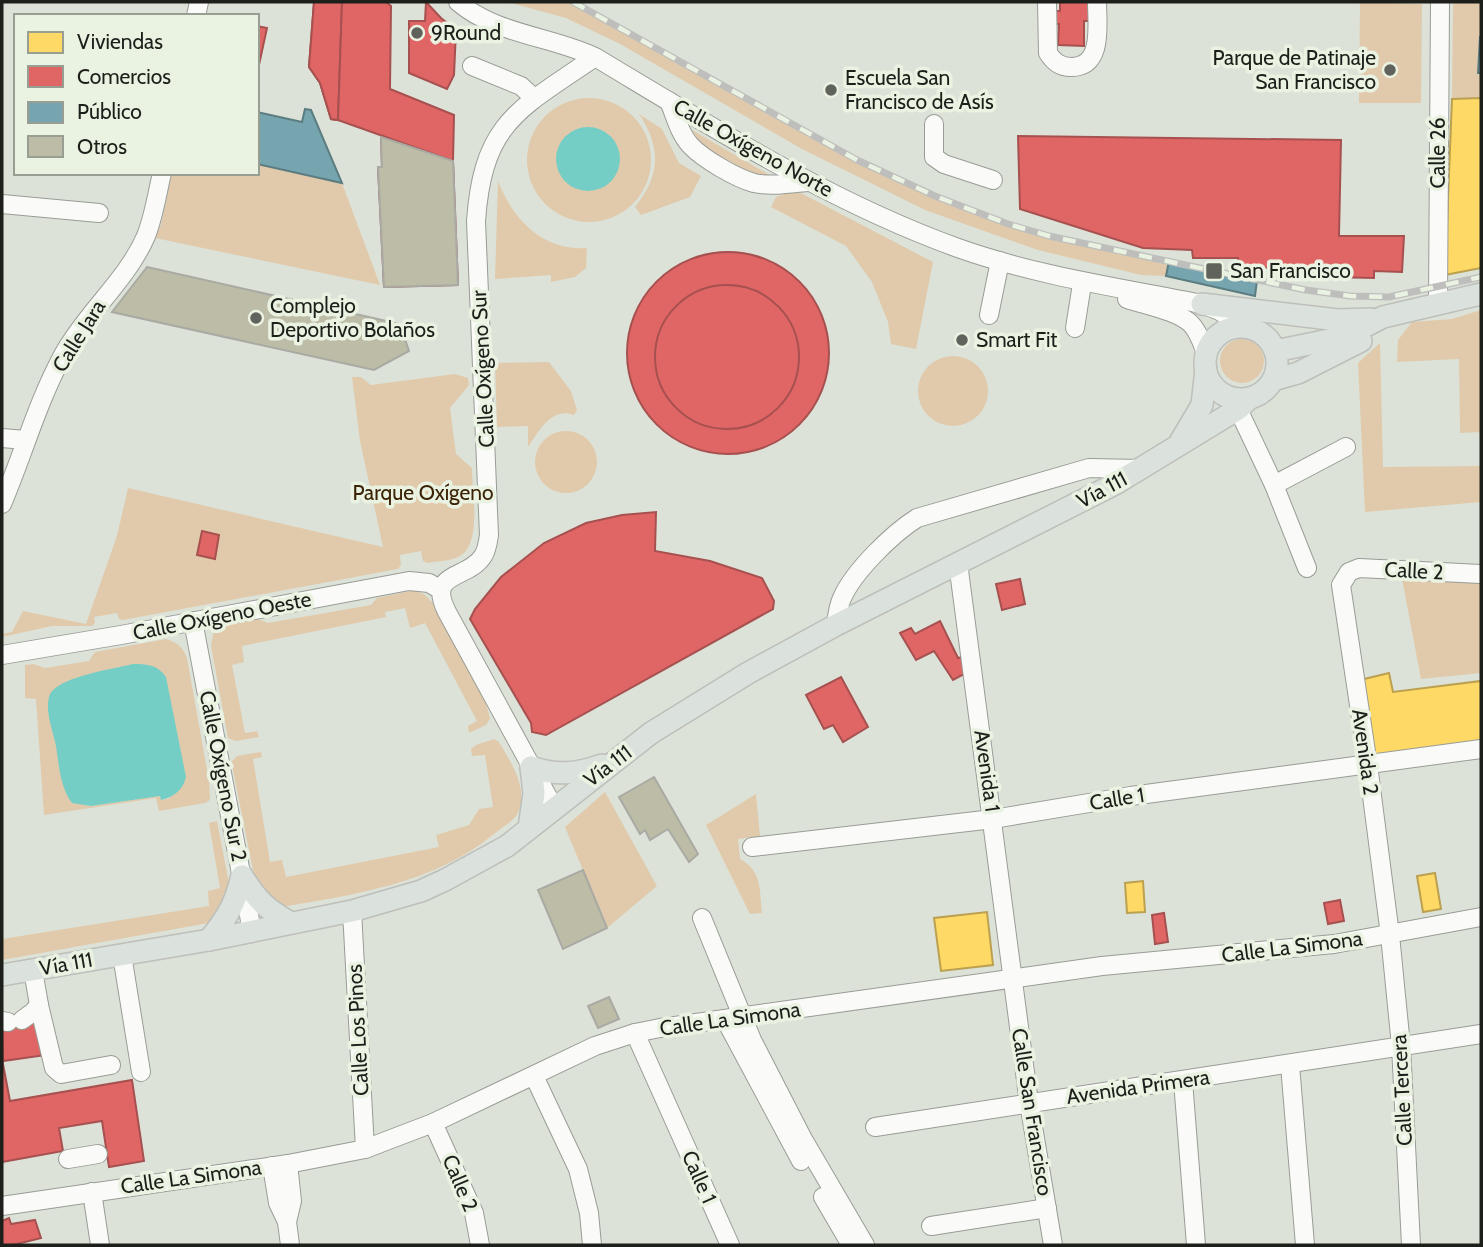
<svg xmlns="http://www.w3.org/2000/svg" width="1483" height="1247" viewBox="0 0 1483 1247" font-family="Cabin,sans-serif">
<rect width="100%" height="100%" fill="#dde2d8"/>
<!-- green -->
<g fill="#e0caab" fill-rule="evenodd">
<path d="M507,2h66l284,158 78,36 73,28 41,12 120,25 -3,15 -25,-1 -103,-25 -113,-40 -123,-61 -182,-105 -54,-26z"/>
<path d="M1360,2l62,2 -1,99h-62z"/>
<path d="M1455,2h26v35l-3,35 3,1v25l-29,1 1,-95z"/>
<circle cx="589" cy="160" r="62"/>
<path d="M639,114l23,15 17,34 22,13 -11,21 -49,18 -6,-8c25,-31 27,-59 4,-93z"/>
<path d="M692,130l83,48 -15,1 -58,-34z"/>
<path d="M257,164l85,19 38,102 -225,-47 6,-13 11,-52h85z"/>
<path d="M498,181c15,38 44,70 89,67l-1,20 -11,9 -24,5v-7l-56,4z"/>
<path d="M795,190l138,72 -17,87 -25,-5 -3,-22 -16,-40 -26,-36 -75,-39 5,-10z"/>
<path d="M1481,310v122l-21,1 -1,-74 -62,3 1,-22 14,-18 40,-3z"/>
<circle cx="1242" cy="361" r="22"/>
<path d="M1380,343l3,124 98,-1v36l-116,10 -7,-149z"/>
<circle cx="953" cy="391" r="35"/>
<path d="M549,362l22,29 6,19 -3,5c-22,-9 -36,17 -46,32v-21l-31,1 -2,-64z"/>
<path d="M455,374l13,4 1,7 -19,23 6,46 16,14c0,23 10,76 -12,88 -9,5 -22,5 -32,7l-5,-2 -2,-10 -21,4 1,10 -3,4 -275,51 -4,-1 -2,-6 -23,4 1,6 -3,3h-40l-50,11v-3l10,-2 11,-21 63,13 31,-88 11,-48 255,59 -23,-106 -8,-64h9l10,8z"/>
<circle cx="566" cy="462" r="31"/>
<path d="M1402,579l79,4v90l-60,6z"/>
<path d="M415,590l10,5 8,8c16,30 52,84 57,116l-4,6 -17,8 -1,-7 9,-5 -52,-98 -15,5 -5,-20 -20,4 1,5 -144,29 2,16 -12,3 13,68 12,-2 2,6 -23,4 -8,-3 -17,-92 2,-12 6,-7 39,-8 10,4 103,-18 6,-7z"/>
<path d="M166,639c11,3 17,8 21,19l22,123 1,19 -5,3 -46,8 -3,-13 -112,17 -8,-116 -11,-1v-33l8,-1 12,4 44,-7 6,-9zM48,711l122,87 -8,2 -2,-4 -69,10 -7,-1 -31,-73z"/>
<path d="M494,739l5,3c12,21 30,46 19,71 -4,8 -17,15 -24,21 -61,50 -138,60 -212,73l-26,-22 -23,-115 -1,-9 5,-5 24,-4 1,5 -9,2 17,103 12,-2 4,17 153,-30 -3,-12 33,-10 10,-16 14,-2 -8,-52 -13,1 -1,-7 5,-4z"/>
<path d="M605,792l52,94 -50,42 -42,-101z"/>
<path d="M756,794l4,42 -22,3 2,20c23,13 19,30 22,54l-12,1 -44,-89z"/>
<path d="M217,821l14,73 -17,28 -212,38v-21l207,-33 -1,-15 12,-3 -11,-65z"/>
</g>
<!-- water -->
<g fill="#75cec5">
<circle cx="588" cy="159" r="32"/>
<path d="M133,664c14,0 25,1 33,13l20,100c-3,13 -12,20 -25,23l-1,-4 -69,10 -19,-3c-12,-16 -13,-38 -16,-57 -3,-15 -11,-34 -7,-49 5,-20 65,-28 84,-33z"/>
</g>
<!-- homes -->
<g fill="#ffd966" stroke="#bba14f" stroke-width="2">
<path d="M1481,98v170l-36,7 7,-176z"/>
<path d="M1389,673l4,19 88,-11v62l-106,15 -15,-78z"/>
<path d="M1435,873l6,36 -18,3 -6,-36z"/>
<path d="M1143,881l2,31 -18,1 -2,-30z"/>
<path d="M987,912l6,53 -52,6 -7,-53z"/>
</g>
<!-- shops -->
<g fill="#e06666" stroke="#a6514f" stroke-width="2">
<path d="M314,2h28l-4,118 -7,-1 -11,-36 -11,-16z"/>
<path d="M314,2h28l-4,118 -7,-1 -11,-36 -11,-16z"/>
<path d="M342,2h44l5,4 -1,83 64,26 -1,46 -115,-41z"/>
<path d="M426,2l15,16 15,12 -2,45 -7,14 -38,-16v-52h16z"/>
<path d="M1060,2h29v19h-5v25l-26,-1 1,-21h-6v-13h7z"/>
<path d="M257,26l10,2 -10,46z"/>
<path d="M1018,136l323,4 -2,96h65l-2,36 -28,-1v7l-87,-2v-8l-48,-1 -1,-9h-45l-1,-8 -49,-2 -123,-39z"/>
<path d="M381,137l72,24 5,124 -74,2 -6,-120h4z"/>
<circle cx="728" cy="353" r="101"/>
<circle cx="727" cy="357" r="72"/>
<path d="M656,512l-1,39 55,10 52,17 12,23 -1,8 -227,126 -14,-3 -1,-9 -61,-104 5,-10 26,-32 43,-34 42,-20 36,-8z"/>
<path d="M202,531l17,4 -4,24 -18,-4z"/>
<path d="M1020,579l5,25 -23,6 -6,-26z"/>
<path d="M940,621l18,37 5,-1 3,16 -13,7 -19,-29 -18,9 -16,-27 11,-5 4,6z"/>
<path d="M841,677l27,50 -25,15 -10,-17 -9,4 -18,-34z"/>
<path d="M1340,900l4,21 -16,3 -4,-21z"/>
<path d="M1164,913l4,29 -13,2 -3,-29z"/>
<path d="M21,1014l19,6 6,35 -43,6 -1,-35 5,-10z"/>
<path d="M2,1059l8,42 122,-21 12,81 -35,6 -7,-46 -43,7 4,23 -61,11z"/>
<path d="M9,1218l2,6 24,-4 6,18 -28,7h-11v-24z"/>
</g>
<!-- public -->
<g fill="#76a5af" stroke="#5b7d82" stroke-width="2">
<path d="M1480,37h1v36h-3z"/>
<path d="M305,109l6,1 31,73 -85,-19v-52l45,10z"/>
<path d="M1169,261l88,19 -2,16 -89,-20z"/>
</g>
<!-- building -->
<g fill="#bdbca6" stroke="#a9aaa3" stroke-width="2">
<path d="M381,137l72,24 5,124 -74,2 -6,-120h4z"/>
<path d="M147,267l253,57 9,27 -35,19 -262,-58z"/>
<path d="M654,777l44,77 -9,8 -21,-33 -18,11 -5,-10 -5,4 -21,-37z"/>
<path d="M583,870l24,58 -44,21 -25,-59z"/>
<path d="M609,997l10,22 -21,9 -10,-22z"/>
</g>
<g fill="none" stroke-linecap="round" stroke-linejoin="round">
<!-- minor casing -->
<g stroke="#989c95" stroke-width="20">
<g id="minor">
<path d="M458,2c39,33 93,34 137,55 117,70 235,145 363,191 79,28 163,40 244,56 13,5 29,9 31,24"/>
<path d="M1047,2l1,51c6,9 12,14 23,14 33,0 26,-43 26,-65"/>
<path d="M196,16l3,-14"/>
<path d="M472,66l49,20 13,12"/>
<path d="M669,101c6,14 10,32 21,44 13,14 46,33 64,38 18,4 37,0 54,-1"/>
<path d="M934,124v33l10,7 49,16"/>
<path d="M2,204l97,9"/>
<path d="M1127,299c18,6 51,12 64,25 8,8 11,20 16,31"/>
<path d="M1438,303l2,-301"/>
<path d="M989,315l11,-54"/>
<path d="M1075,328l7,-44"/>
<path d="M1238,409l36,76 33,83"/>
<path d="M2,438l23,2"/>
<path d="M1274,485l72,-38"/>
<path d="M2,504c21,-49 35,-101 61,-149 23,-42 64,-75 83,-119 8,-20 11,-42 16,-63"/>
<path d="M958,563l71,540 24,142"/>
<path d="M193,621l59,310"/>
<path d="M836,625c1,-9 2,-19 6,-27 12,-27 50,-64 75,-80l172,-50 53,1"/>
<path d="M2,655l119,-20 288,-54 20,2 12,7"/>
<path d="M554,808l-107,-196c-21,-41 21,-32 36,-56 4,-6 5,-14 6,-21l-13,-314c7,-100 44,-112 119,-164"/>
<path d="M752,847l241,-28 138,-23 350,-47"/>
<path d="M352,911l13,238"/>
<path d="M702,918l50,122 51,99 62,106"/>
<path d="M122,955l19,117"/>
<path d="M33,970l6,35 15,63 7,6 50,-9"/>
<path d="M725,1019l76,142"/>
<path d="M22,1020l11,-8 6,-7"/>
<path d="M2,1021l6,1"/>
<path d="M635,1033l95,212"/>
<path d="M1290,1065l15,180"/>
<path d="M534,1076l44,93 11,44 3,32"/>
<path d="M1183,1081l13,164"/>
<path d="M433,1123l41,90 6,32"/>
<path d="M875,1127l606,-93"/>
<path d="M68,1159l30,-5"/>
<path d="M272,1166l6,37 9,19 3,23"/>
<path d="M92,1192l8,53"/>
<path d="M823,1197l28,48"/>
<path d="M2,1206l286,-42 77,-15 68,-26 162,-77 40,-13 25,-5 442,-62 232,-22 147,-27"/>
<path d="M287,1222l5,-21 -4,-37"/>
<path d="M931,1226l116,-18"/>
<path d="M1411,1245l-10,-199 -11,-111 -22,-170 -27,-180 8,-13 10,-4 122,6"/>
</g>
</g>
<!-- major casing -->
<g stroke="#bdbfba" stroke-width="24">
<g id="major">
<path d="M1202,304l136,16 33,-1"/>
<circle cx="1241" cy="363" r="36"/>
<path d="M1275,351l54,-11 27,-9 27,-14 98,-23"/>
<path d="M1273,380l25,-7 63,-32"/>
<path d="M1180,442l22,-37 4,-36"/>
<path d="M531,767c25,9 46,7 71,-2"/>
<path d="M529,828l5,-35 -3,-26"/>
<path d="M242,876c15,24 24,33 49,47"/>
<path d="M209,940c19,-23 26,-36 33,-64"/>
<path d="M2,975l207,-35 143,-29 69,-20 24,-11 62,-34 144,-113 97,-60 88,-48 279,-141 123,-75 12,-11"/>
</g>
</g>
<!-- minor -->
<use href="#minor" stroke="#fafbf9" stroke-width="18"/>
<!-- major -->
<use href="#major" stroke="#dbe1dd" stroke-width="21"/>
<!-- rail casing -->
<g stroke="#bebfbd" stroke-width="7">
<path id="rail" d="M573,2l284,158 78,36 73,28 41,12 165,35 92,19 44,6 39,1 92,-20"/>
</g>
<!-- rail -->
<use href="#rail" stroke="#eaf2e2" stroke-width="4.5" stroke-dasharray="13" stroke-linecap="butt"/>
</g>
<!-- markers -->
<g fill="#60635c" stroke="#eaf2e2" stroke-width="2.5">
<circle cx="417" cy="33" r="7"/>
<circle cx="1390" cy="70" r="7"/>
<circle cx="831" cy="90" r="7"/>
<rect x="1205" y="262" width="18" height="18" rx="3.5"/>
<circle cx="256" cy="318" r="7"/>
<circle cx="962" cy="340" r="7"/>
</g>
<g text-anchor="middle" stroke-width="7" stroke-linejoin="round" paint-order="stroke">
<!-- poi labels -->
<g font-size="21" fill="#1d1f1a" stroke="#eaf2e2" text-anchor="start">
<text x="431" y="40">9Round</text>
<text x="1376" y="65" text-anchor="end">Parque de Patinaje<tspan x="1376" dy="24">San Francisco</tspan></text>
<text x="845" y="85">Escuela San<tspan x="845" dy="24">Francisco de Asís</tspan></text>
<text x="1230" y="278">San Francisco</text>
<text x="270" y="313">Complejo<tspan x="270" dy="24">Deportivo Bolaños</tspan></text>
<text x="976" y="347">Smart Fit</text>
</g>
<!-- street labels -->
<g font-size="21" fill="#1d1f1a" stroke="#eaf2e2">
<text transform="translate(753 148) rotate(29)" y="7">Calle Oxígeno Norte</text>
<text transform="translate(1438 153) rotate(-90)" y="7">Calle 26</text>
<text transform="translate(79 336) rotate(-58)" y="7">Calle Jara</text>
<text transform="translate(483 369) rotate(-93)" y="7">Calle Oxígeno Sur</text>
<text transform="translate(1102 490) rotate(-28)" y="7">Vía 111</text>
<text transform="translate(1414 571) rotate(3)" y="7">Calle 2</text>
<text transform="translate(222 616) rotate(-11)" y="7">Calle Oxígeno Oeste</text>
<text transform="translate(1365 752) rotate(82)" y="7">Avenida 2</text>
<text transform="translate(608 766) rotate(-37)" y="7">Vía 111</text>
<text transform="translate(987 771) rotate(82)" y="7">Avenida 1</text>
<text transform="translate(223 776) rotate(79)" y="7">Calle Oxígeno Sur 2</text>
<text transform="translate(1117 799) rotate(-9)" y="7">Calle 1</text>
<text transform="translate(1292 947) rotate(-7)" y="7">Calle La Simona</text>
<text transform="translate(66 964) rotate(-10)" y="7">Vía 111</text>
<text transform="translate(730 1019) rotate(-8)" y="7">Calle La Simona</text>
<text transform="translate(358 1030) rotate(-93)" y="7">Calle Los Pinos</text>
<text transform="translate(1138 1087) rotate(-8)" y="7">Avenida Primera</text>
<text transform="translate(1402 1090) rotate(-93)" y="7">Calle Tercera</text>
<text transform="translate(1032 1112) rotate(81)" y="7">Calle San Francisco</text>
<text transform="translate(191 1177) rotate(-8)" y="7">Calle La Simona</text>
<text transform="translate(699 1177) rotate(66)" y="7">Calle 1</text>
<text transform="translate(460 1183) rotate(67)" y="7">Calle 2</text>
</g>
<!-- park labels -->
<g font-size="21" fill="#3b2305" stroke="#eaf2e2">
<text x="423" y="500">Parque Oxígeno</text>
</g>
</g>
<!-- border -->
<rect width="1483" height="1247" fill="none" stroke="#1d1f1a" stroke-width="7"/>
<!-- legend -->
<rect x="14" y="14" width="245" height="161" fill="#eaf2e2" stroke="#989e92" stroke-width="2"/>
<rect x="28" y="32" width="35" height="21" fill="#ffd966" stroke="#989e92" stroke-width="2"/>
<text x="77" y="49" font-size="21" fill="#1d1f1a">Viviendas</text>
<rect x="28" y="66" width="35" height="21" fill="#e06666" stroke="#989e92" stroke-width="2"/>
<text x="77" y="84" font-size="21" fill="#1d1f1a">Comercios</text>
<rect x="28" y="102" width="35" height="21" fill="#76a5af" stroke="#989e92" stroke-width="2"/>
<text x="77" y="119" font-size="21" fill="#1d1f1a">Público</text>
<rect x="28" y="136" width="35" height="21" fill="#bdbca6" stroke="#989e92" stroke-width="2"/>
<text x="77" y="154" font-size="21" fill="#1d1f1a">Otros</text>
</svg>
